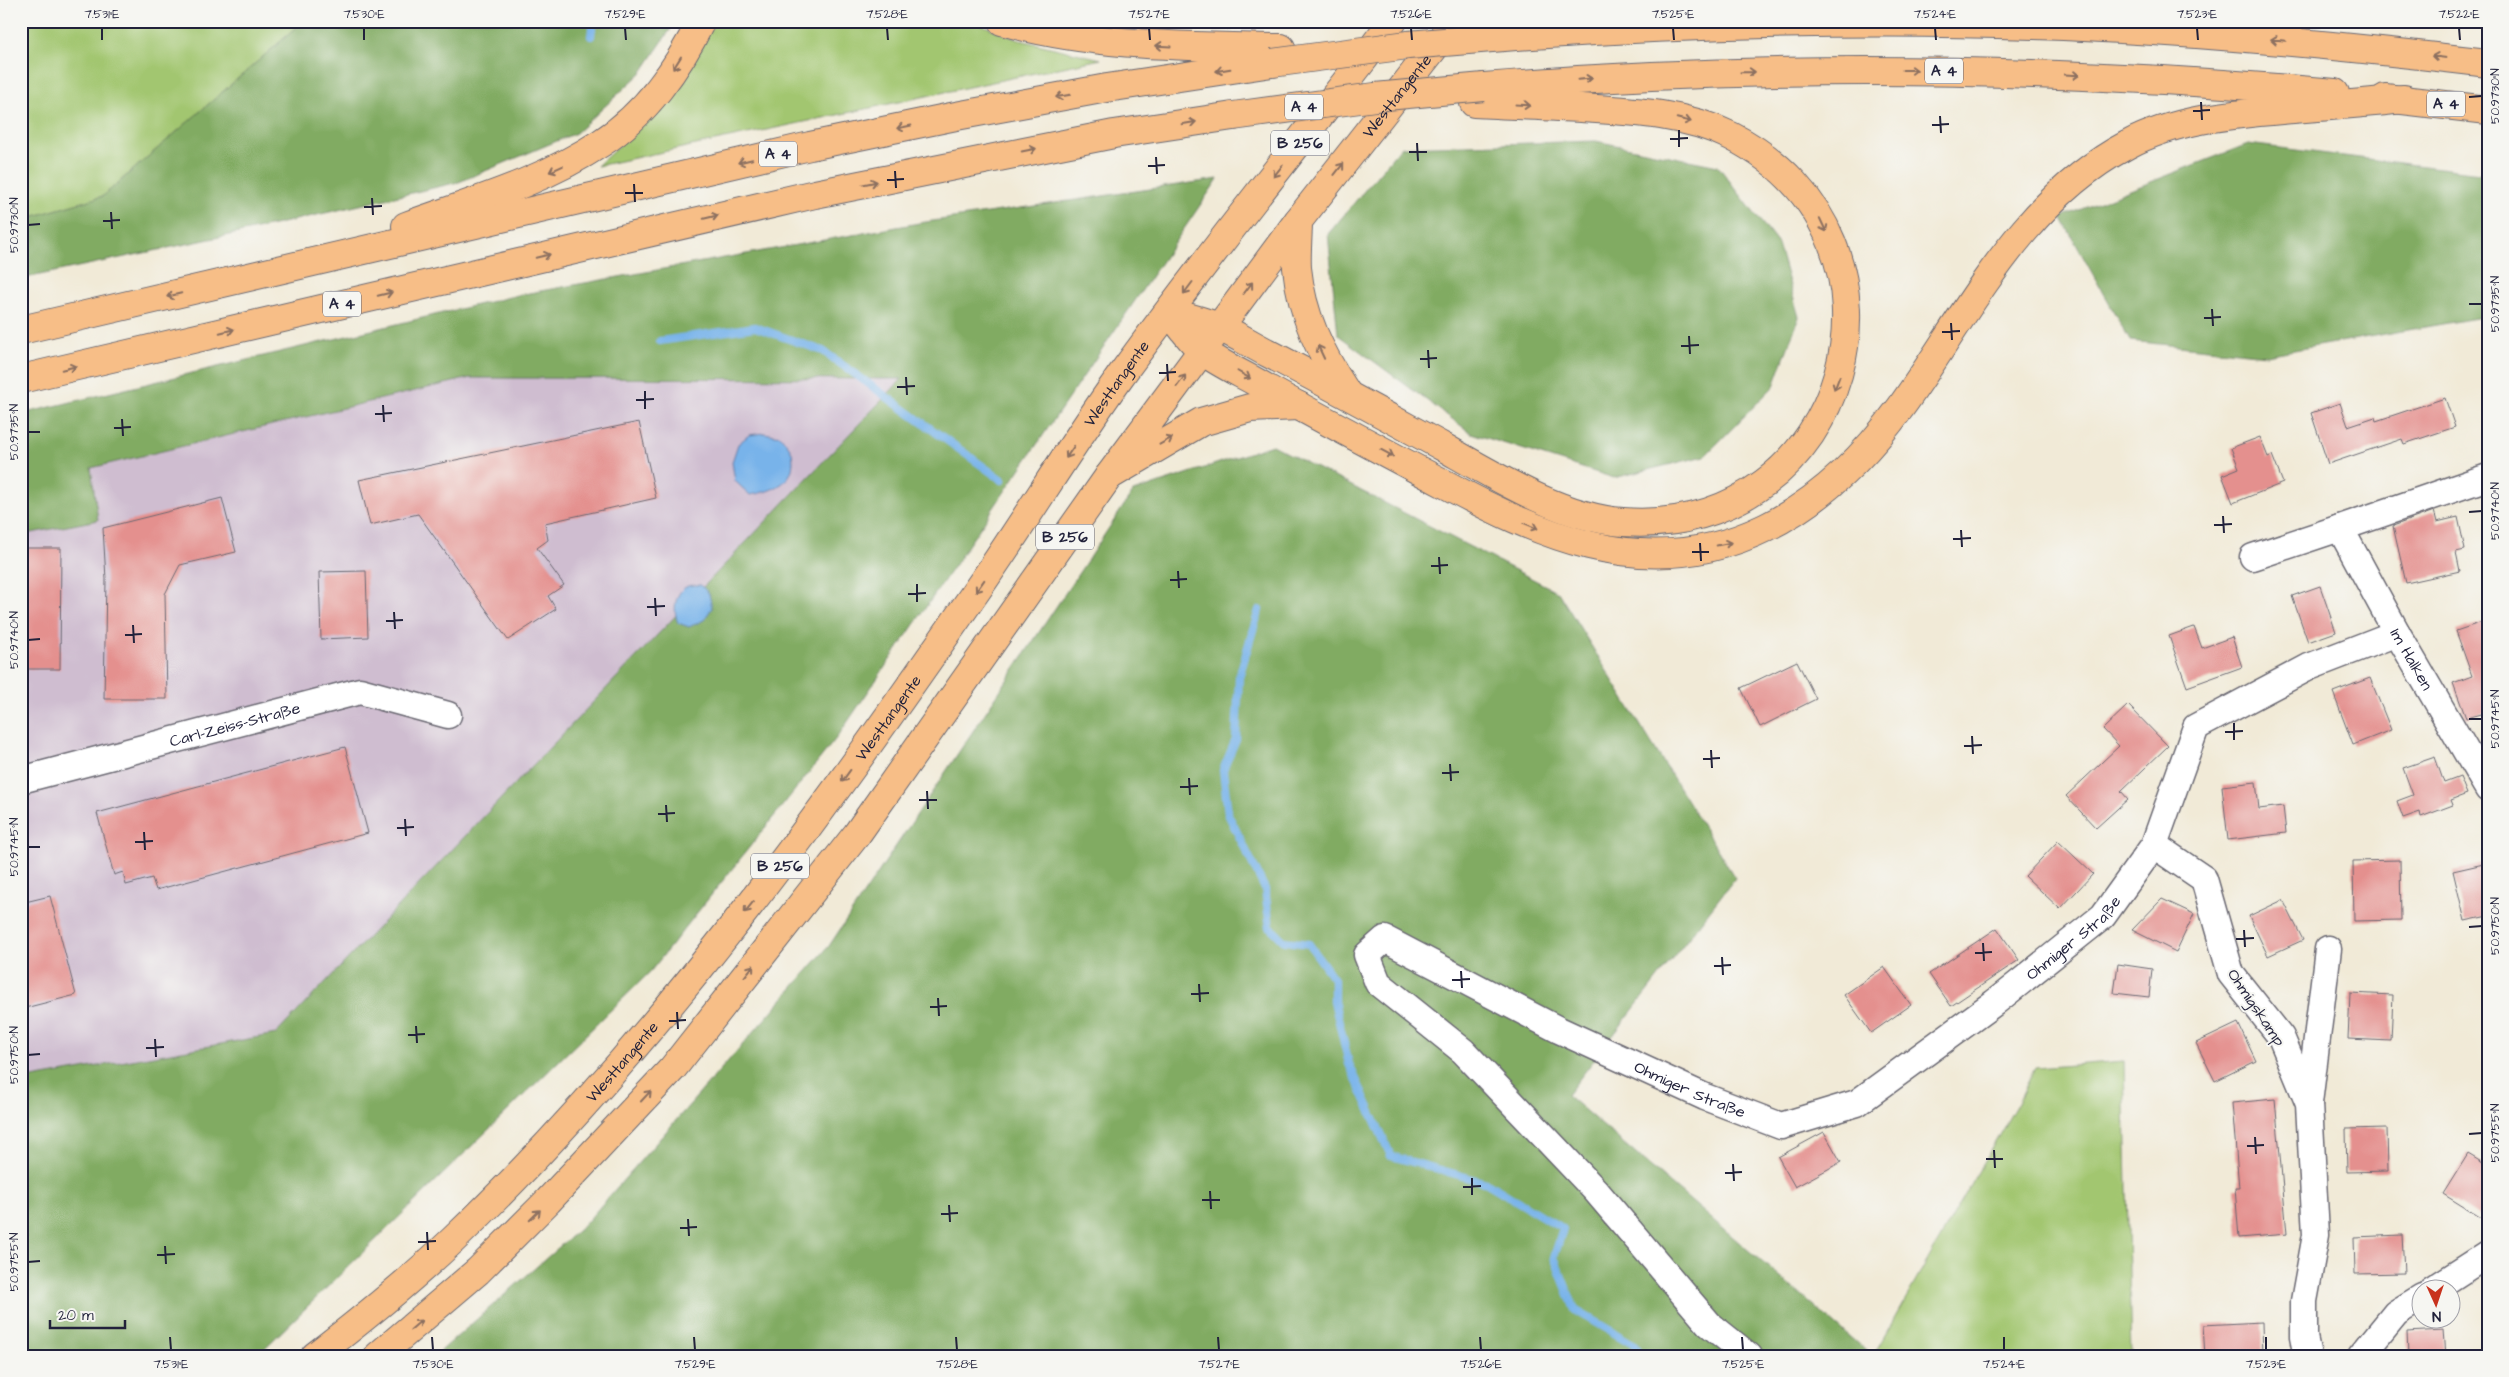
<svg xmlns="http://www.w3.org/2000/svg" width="2509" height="1377" viewBox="0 0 2509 1377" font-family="'Architects Daughter',sans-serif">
<rect width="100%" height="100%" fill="#f6f6f2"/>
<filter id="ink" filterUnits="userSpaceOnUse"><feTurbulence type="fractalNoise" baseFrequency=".02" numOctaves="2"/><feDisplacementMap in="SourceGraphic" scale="10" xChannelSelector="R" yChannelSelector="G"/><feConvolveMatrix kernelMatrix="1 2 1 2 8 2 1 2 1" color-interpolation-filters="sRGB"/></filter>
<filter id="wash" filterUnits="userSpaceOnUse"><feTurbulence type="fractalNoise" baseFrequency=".0096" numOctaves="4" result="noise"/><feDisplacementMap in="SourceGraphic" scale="20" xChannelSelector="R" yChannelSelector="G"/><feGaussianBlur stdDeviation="1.12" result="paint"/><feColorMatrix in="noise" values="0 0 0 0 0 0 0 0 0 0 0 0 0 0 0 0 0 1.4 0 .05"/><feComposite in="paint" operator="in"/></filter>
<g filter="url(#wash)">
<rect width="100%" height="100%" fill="#f1ead7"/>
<!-- industrial -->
<path fill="#cfbdd0" d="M470,378l432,1 -626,656 -255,45v-545l77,-15 -7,-52z"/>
<!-- green -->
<g fill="#a2c670" stroke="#627456">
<path d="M21,21h283l-201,175 -82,24z"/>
<path d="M713,21h260l43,18 85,20 -504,107 74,-68z"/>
<path d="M1074,21h125l-25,3z"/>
<path d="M2124,1061l7,295h-258l145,-254 17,-34z"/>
</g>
<!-- forest -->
<g fill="#81ab62" stroke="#52664e">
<path d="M304,21h372l-34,51 -66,61 -117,49 -211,49 -227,48v-59l82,-24z"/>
<path d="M2438,21h50v6z"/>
<path d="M1596,141l122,25 60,78 21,73 -25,69 -69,70 -91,22 -143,-45 -133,-98 -10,-101 73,-87z"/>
<path d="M2248,144l240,30v142l-222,39 -136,-14 -69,-124z"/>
<path d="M1218,179l-380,557 -188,236 -385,376 -14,8h-230v-276l255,-46 626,-655 -432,-1 -379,90 7,52 -77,15v-121l497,-119 401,-72z"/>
<path d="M1272,445l286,147 177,286 -168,217 305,261h-1437l149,-131 245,-279 304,-454z"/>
</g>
<!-- water -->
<g fill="#78b3ea" stroke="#4d6a92">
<path d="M764,433l17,3c3,5 10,12 11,17 6,29 -18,38 -42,42l-15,-14 -3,-19 6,-18 11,-9z"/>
<path d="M701,585l8,9 3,14 -8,12 -15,7 -11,-4c-5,-12 -4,-31 10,-37 3,-1 9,-1 13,-1z"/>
</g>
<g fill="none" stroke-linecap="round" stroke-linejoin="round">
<!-- stream -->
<g stroke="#78b3ea" stroke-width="8">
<path d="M591,36l2,-15"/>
<path d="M660,341l95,-14 68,24 179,129"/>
<path d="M1259,610l-20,67 -3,62 -13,31 5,44 37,75 5,38 14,14 25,3 25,35v22l15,63 42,92 96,27 76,46 -9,28 21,53 58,34 8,12"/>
</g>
</g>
<g id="blocks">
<!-- building -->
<g fill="#e4908e">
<path d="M2445,398l10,29 -51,17 -2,-5 -74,25 -17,-51 29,-10 8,23 27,-9 1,4z"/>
<path d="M639,422l17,76 -111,25 3,17 -11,8 27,37 -16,11 8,13 -48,31 -90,-126 -48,11 -11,-45z"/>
<path d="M2260,437l8,20 4,-2 11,28 -50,20 -11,-28 17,-7 -8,-20z"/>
<path d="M222,498l14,54 -56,13 -15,29 2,105h-63l2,-120 -3,-51z"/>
<path d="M2434,511l3,11 21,-5 7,33 -9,2 4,19 -54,12 -13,-57z"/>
<path d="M21,548h40l-1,121h-39z"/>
<path d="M366,571l2,66 -47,2 -2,-67z"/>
<path d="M2320,586l16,46 -28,10 -16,-46z"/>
<path d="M2488,620v92l-22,6 -13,-35 19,-7 -16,-45z"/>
<path d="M2194,627l8,21 30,-11 10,30 -55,20 -18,-51z"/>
<path d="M1797,661l19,38 -56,28 -19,-39z"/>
<path d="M2370,678l21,52 -38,15 -20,-53z"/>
<path d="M2128,705l40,41 -47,45 7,8 -32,29 -30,-32 53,-50 -16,-17z"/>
<path d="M345,747l23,86 -212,57 -4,-12 -26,7 -3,-13 -9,3 -17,-62z"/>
<path d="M2435,757l9,26 16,-6 7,17 -16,6 2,5 -32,12 -1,-5 -17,6 -6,-17 16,-6 -10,-27z"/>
<path d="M2256,782l3,27 24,-3 3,27 -58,7 -6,-54z"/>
<path d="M2058,841l35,33 -33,35 -35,-33z"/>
<path d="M2400,860l1,60 -47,1 -1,-60z"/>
<path d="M2488,863v53l-23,5 -12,-50z"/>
<path d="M50,896l26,99 -55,14v-106z"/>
<path d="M2162,899l32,15 -18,38 -44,-22z"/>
<path d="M2283,900l20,40 -35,16 -19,-40z"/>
<path d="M1997,928l22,32 -68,46 -22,-32z"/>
<path d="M2118,964l34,5 -3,28 -35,-4z"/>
<path d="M1884,967l27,38 -40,28 -27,-38z"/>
<path d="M2350,993l43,2 -2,46 -43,-2z"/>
<path d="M2238,1023l18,38 -41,20 -19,-38z"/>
<path d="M2275,1099l12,135 -48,4 -4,-50h4l-7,-85z"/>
<path d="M2387,1128l1,43 -41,1 -1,-43z"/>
<path d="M1824,1132l17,30 -46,25 -17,-30z"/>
<path d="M2468,1154l20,12v56l-45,-28z"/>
<path d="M2402,1235l2,38 -49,1 -1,-37z"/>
<path d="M2262,1322l1,34h-58l-2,-31z"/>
<path d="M2443,1330l2,26h-37l-1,-24z"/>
</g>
</g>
</g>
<g filter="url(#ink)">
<use href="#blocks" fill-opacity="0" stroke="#6a6872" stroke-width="1"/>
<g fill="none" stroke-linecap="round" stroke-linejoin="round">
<!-- minor casing -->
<g stroke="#6a6872" stroke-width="29">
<g id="minor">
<path id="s1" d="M2488,477l-148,51 57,105 91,156"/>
<path d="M2253,557l87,-29"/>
<path id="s2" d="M21,780l339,-89 88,24"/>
<path d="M2154,845l50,34 27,95 50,63 28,67 7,131 -12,66v36l4,19"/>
<path d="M2309,1103l19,-154"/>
<path d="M2432,1290l56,-36"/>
<path id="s3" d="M1749,1356l-40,-32 -113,-133 -133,-140 -85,-68 -11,-28 18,-16 174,91 146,67 76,29 76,-23 137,-100 109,-87 51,-71 42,-118 113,-60 88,-34"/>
<path d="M2361,1356l35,-43 26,-16"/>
</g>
</g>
<!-- major casing -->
<g stroke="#6a6872" stroke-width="30">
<g id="major">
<path id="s4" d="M315,1356c48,-37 95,-75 139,-117 204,-195 370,-428 530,-659 46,-67 88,-136 135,-202 87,-121 183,-238 274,-357"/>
<path id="s5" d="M378,1356l100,-85 70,-70 125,-133 184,-234 252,-358 189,-255 157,-200"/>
</g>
</g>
<!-- highway casing -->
<g stroke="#6a6872" stroke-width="30">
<g id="highway">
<path d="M1002,21c91,26 185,25 279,27"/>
<path d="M1516,36c172,-12 346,-17 518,-11 152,5 303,20 454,38"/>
<path d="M1484,87c284,-24 567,-20 851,6"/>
<path d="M2385,98l103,12"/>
<path d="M1298,221c0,15 -2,32 -1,47 5,48 23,84 49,124"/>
<path d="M406,226c66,-24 136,-44 195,-83 44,-28 78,-76 100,-122"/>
<path d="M1170,312c10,13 21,30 34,40 19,14 43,24 64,37 59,33 118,64 177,95 46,25 93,48 144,61 132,33 236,-34 312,-138 67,-93 119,-205 226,-262 50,-27 110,-31 166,-36 37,-3 74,-6 111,-10"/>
<path d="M1170,312c16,5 35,9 51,16 16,7 31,17 47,25 60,31 118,63 177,95 51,29 118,70 178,74 227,16 311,-282 108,-386 -46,-23 -99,-25 -150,-28 -35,-2 -71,-3 -107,-5"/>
<path d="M21,330l789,-184 146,-30 151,-28 165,-25"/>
<path d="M21,379l794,-185 299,-60 119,-18"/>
<path d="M1109,476l92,-54 49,-14 49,-2"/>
</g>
</g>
<!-- minor -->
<use href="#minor" stroke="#fff" stroke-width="26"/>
<!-- major -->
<use href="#major" stroke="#f7be87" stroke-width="28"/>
<!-- highway -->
<use href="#highway" stroke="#f7be87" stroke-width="28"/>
<!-- highway-bridge casing -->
<g stroke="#6a6872" stroke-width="30" stroke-linecap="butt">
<g id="highway-bridge">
<path d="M1272,63l136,-18 108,-9"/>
<path d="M1233,116l142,-19 109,-10"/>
</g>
</g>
<!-- highway-bridge -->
<use href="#highway-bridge" stroke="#f7be87" stroke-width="28"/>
</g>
<!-- one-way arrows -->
<defs><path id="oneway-shaft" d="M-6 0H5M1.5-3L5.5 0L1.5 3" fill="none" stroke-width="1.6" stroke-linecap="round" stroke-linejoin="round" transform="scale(1.25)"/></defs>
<g stroke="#8c7061">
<use href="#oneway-shaft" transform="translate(2278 40) rotate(-174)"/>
<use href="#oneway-shaft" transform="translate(1163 46) rotate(-177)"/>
<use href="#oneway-shaft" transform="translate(2439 57) rotate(-173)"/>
<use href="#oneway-shaft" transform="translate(677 63) rotate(122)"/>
<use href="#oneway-shaft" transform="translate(1223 70) rotate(171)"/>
<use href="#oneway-shaft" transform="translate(1910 70)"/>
<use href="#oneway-shaft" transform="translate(1748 72) rotate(-1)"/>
<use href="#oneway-shaft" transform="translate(2072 75) rotate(3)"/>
<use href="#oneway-shaft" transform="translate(1585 79) rotate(-5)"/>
<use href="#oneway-shaft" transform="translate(1063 96) rotate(170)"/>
<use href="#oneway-shaft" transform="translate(1523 105) rotate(3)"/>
<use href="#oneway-shaft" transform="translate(1684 120) rotate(14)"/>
<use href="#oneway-shaft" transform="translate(1189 123) rotate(-9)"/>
<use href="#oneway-shaft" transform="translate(904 127) rotate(168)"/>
<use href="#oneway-shaft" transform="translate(1029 150) rotate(-11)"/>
<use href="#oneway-shaft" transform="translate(745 161) rotate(167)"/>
<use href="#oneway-shaft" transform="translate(556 169) rotate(156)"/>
<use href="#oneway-shaft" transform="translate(1339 169) rotate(-52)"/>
<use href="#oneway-shaft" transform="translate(1278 171) rotate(128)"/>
<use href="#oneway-shaft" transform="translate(870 183) rotate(-12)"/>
<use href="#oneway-shaft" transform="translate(711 217) rotate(-13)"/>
<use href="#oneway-shaft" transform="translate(1823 225) rotate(65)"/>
<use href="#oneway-shaft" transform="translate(543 256) rotate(-13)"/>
<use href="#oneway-shaft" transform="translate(1188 288) rotate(127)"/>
<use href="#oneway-shaft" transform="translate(1248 288) rotate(-53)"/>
<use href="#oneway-shaft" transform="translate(385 294) rotate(-13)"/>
<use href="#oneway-shaft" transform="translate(174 295) rotate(167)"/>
<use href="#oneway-shaft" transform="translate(227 331) rotate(-13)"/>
<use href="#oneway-shaft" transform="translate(1321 352) rotate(-115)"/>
<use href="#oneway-shaft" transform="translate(69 368) rotate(-13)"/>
<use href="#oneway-shaft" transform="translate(1244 375) rotate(30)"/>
<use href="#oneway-shaft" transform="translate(1181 381) rotate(-53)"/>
<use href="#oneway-shaft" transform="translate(1837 383) rotate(111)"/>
<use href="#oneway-shaft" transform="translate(1166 441) rotate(-29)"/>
<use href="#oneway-shaft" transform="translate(1070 452) rotate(124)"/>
<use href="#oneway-shaft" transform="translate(1387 453) rotate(28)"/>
<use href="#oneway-shaft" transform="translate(1531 526) rotate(22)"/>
<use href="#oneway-shaft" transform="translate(1724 544) rotate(-12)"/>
<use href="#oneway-shaft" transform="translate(980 586) rotate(125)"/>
<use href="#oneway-shaft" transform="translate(846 776) rotate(126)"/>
<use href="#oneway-shaft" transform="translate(749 907) rotate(129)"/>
<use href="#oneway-shaft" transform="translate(749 971) rotate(-52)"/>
<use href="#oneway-shaft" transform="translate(646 1096) rotate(-47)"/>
<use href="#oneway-shaft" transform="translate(535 1215) rotate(-45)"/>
<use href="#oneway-shaft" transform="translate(416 1325) rotate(-41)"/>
</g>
</g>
<!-- ticks -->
<path fill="none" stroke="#22223b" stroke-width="2" d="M102,28v12M364,28v12M625,28l1,12M887,28l1,12M1149,28l1,12M1411,28l1,12M1673,28l1,12M1935,28l1,12M2197,28l1,12M2459,28l1,12M2469,97l13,-1M2201,102l1,18M2193,111l17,-1M1940,116l1,17M1932,125l17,-1M1679,130v17M1670,139l18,-1M1417,143l1,18M1409,152h18M1156,157l1,17M1148,166l17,-1M895,171l1,17M887,180l17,-1M634,184l1,18M625,193h18M372,198l1,17M364,207l18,-1M111,212l1,17M103,221l17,-1M28,225l12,-1M2469,304h13M2212,309l1,17M2204,318l17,-1M1951,323l1,17M1942,332l18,-1M1689,336l1,18M1681,346l18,-1M1428,350l1,18M1420,359l17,-1M1167,364l1,17M1159,373l17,-1M906,377l1,18M897,387l18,-1M645,391v18M636,400l18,-1M383,405l1,17M375,414l17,-1M122,419l1,17M114,428l17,-1M28,432h12M2469,512l13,-1M2223,516l1,17M2214,525l18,-1M1961,530l1,17M1953,539l18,-1M1700,543l1,18M1692,552h17M1439,557l1,17M1431,566l17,-1M1178,571l1,17M1170,580l17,-1M917,584v18M908,594l18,-1M655,598l1,18M647,607l18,-1M394,612l1,17M386,621l17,-1M133,625l1,18M125,635l17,-1M28,640l12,-1M2469,719h13M2234,723v17M2225,732l18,-1M1972,736l1,18M1964,746l18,-1M1711,750l1,18M1703,759l17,-1M1450,764l1,17M1442,773l17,-1M1189,778l1,17M1180,787l18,-1M927,791l1,18M919,800h18M666,805l1,17M658,814l17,-1M405,819l1,17M397,828l17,-1M144,832l1,18M135,842l18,-1M28,847h12M2469,927l13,-1M2244,930l1,17M2236,939l18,-1M1983,943l1,18M1975,953l17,-1M1722,957l1,18M1714,966l17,-1M1461,971l1,17M1452,980l18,-1M1199,984l1,18M1191,994l18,-1M938,998l1,18M930,1007l17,-1M677,1012l1,17M669,1021l17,-1M416,1026l1,17M408,1035l17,-1M155,1039l1,18M146,1048l18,-1M28,1055l12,-1M2469,1134l13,-1M2255,1137l1,17M2247,1146l17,-1M1994,1150l1,18M1986,1159h17M1733,1164l1,17M1725,1173l17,-1M1472,1178v17M1463,1187l18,-1M1210,1191l1,18M1202,1200h18M949,1205l1,17M941,1214l17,-1M688,1219l1,17M680,1228l17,-1M427,1232l1,18M418,1242l18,-1M165,1246l1,18M157,1255l18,-1M28,1262l12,-1M170,1337l1,13M432,1337l1,13M694,1337l1,13M956,1337l1,13M1218,1337l1,13M1480,1337l1,13M1742,1337l1,13M2004,1337v13M2266,1337v13"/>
<g text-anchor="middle" stroke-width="4" stroke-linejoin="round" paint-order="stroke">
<!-- shield labels -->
<g fill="#f6f6f2" stroke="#626272" stroke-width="1">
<rect x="1925" y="58.5" width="38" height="25" rx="4"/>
<rect x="2427" y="91.5" width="38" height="25" rx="4"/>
<rect x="1285" y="94.5" width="38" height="25" rx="4"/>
<rect x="1271" y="130.5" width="58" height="25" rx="4"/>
<rect x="759" y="141.5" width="38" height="25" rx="4"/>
<rect x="323" y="291.5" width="38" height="25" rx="4"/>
<rect x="1036" y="524.5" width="58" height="25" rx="4"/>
<rect x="751" y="853.5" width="58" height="25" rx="4"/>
</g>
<g font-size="15" font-weight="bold" fill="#22223b">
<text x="1944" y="76">A 4</text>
<text x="2446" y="109">A 4</text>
<text x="1304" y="112">A 4</text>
<text x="1300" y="148">B 256</text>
<text x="778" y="159">A 4</text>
<text x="342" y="309">A 4</text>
<text x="1065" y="542">B 256</text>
<text x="780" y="871">B 256</text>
</g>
<!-- street labels -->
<g font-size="16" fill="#22223b" stroke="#f6f6f2">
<text dy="6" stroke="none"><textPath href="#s5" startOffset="1625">Westtangente</textPath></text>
<text dy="6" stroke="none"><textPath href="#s4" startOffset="1266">Westtangente</textPath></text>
<text dy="6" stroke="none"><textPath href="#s1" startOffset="306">Im Halken</textPath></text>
<text dy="6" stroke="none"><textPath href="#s4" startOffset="861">Westtangente</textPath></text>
<text dy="6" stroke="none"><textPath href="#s2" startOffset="221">Carl-Zeiss-Straße</textPath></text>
<text dy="6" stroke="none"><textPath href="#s3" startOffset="1372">Ohmiger Straße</textPath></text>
<text transform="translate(2257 1007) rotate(56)" y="6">Ohmigskamp</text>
<text dy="6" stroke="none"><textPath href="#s4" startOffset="426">Westtangente</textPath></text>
<text dy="6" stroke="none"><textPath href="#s3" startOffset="922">Ohmiger Straße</textPath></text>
</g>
</g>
<!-- margin -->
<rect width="2509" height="1377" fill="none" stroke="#f6f6f2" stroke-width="55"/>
<!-- north arrow -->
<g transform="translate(2436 1304) rotate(177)"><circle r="24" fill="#f6f6f2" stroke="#a1a1a9"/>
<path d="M0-4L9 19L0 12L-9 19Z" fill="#c8321e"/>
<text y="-8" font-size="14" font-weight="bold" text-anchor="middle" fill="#22223b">N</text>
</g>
<!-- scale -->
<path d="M50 1320v8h75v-8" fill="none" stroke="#22223b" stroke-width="2.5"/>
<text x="58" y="1320" font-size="15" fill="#22223b" stroke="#f6f6f2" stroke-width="4" paint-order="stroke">20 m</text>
<rect x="28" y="28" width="2454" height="1322" fill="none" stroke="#22223b" stroke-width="2"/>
<g font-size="12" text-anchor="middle" fill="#22223b">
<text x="102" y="18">7.531°E</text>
<text x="364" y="18">7.530°E</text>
<text x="625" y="18">7.529°E</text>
<text x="887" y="18">7.528°E</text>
<text x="1149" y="18">7.527°E</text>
<text x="1411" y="18">7.526°E</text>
<text x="1673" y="18">7.525°E</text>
<text x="1935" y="18">7.524°E</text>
<text x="2197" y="18">7.523°E</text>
<text x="2459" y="18">7.522°E</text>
<text transform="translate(2495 96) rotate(-90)" y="4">50.9730°N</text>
<text transform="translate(14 225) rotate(-90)" y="4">50.9730°N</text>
<text transform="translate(2495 304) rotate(-90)" y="4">50.9735°N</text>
<text transform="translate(14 432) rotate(-90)" y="4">50.9735°N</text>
<text transform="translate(2495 511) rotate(-90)" y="4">50.9740°N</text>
<text transform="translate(14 640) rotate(-90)" y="4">50.9740°N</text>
<text transform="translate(2495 719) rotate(-90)" y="4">50.9745°N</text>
<text transform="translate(14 847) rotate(-90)" y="4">50.9745°N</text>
<text transform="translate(2495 926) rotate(-90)" y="4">50.9750°N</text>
<text transform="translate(14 1055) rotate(-90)" y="4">50.9750°N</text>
<text transform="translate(2495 1133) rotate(-90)" y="4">50.9755°N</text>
<text transform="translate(14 1262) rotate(-90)" y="4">50.9755°N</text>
<text x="171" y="1368">7.531°E</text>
<text x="433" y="1368">7.530°E</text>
<text x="695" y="1368">7.529°E</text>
<text x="957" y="1368">7.528°E</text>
<text x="1219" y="1368">7.527°E</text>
<text x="1481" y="1368">7.526°E</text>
<text x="1743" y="1368">7.525°E</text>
<text x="2004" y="1368">7.524°E</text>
<text x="2266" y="1368">7.523°E</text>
</g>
</svg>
